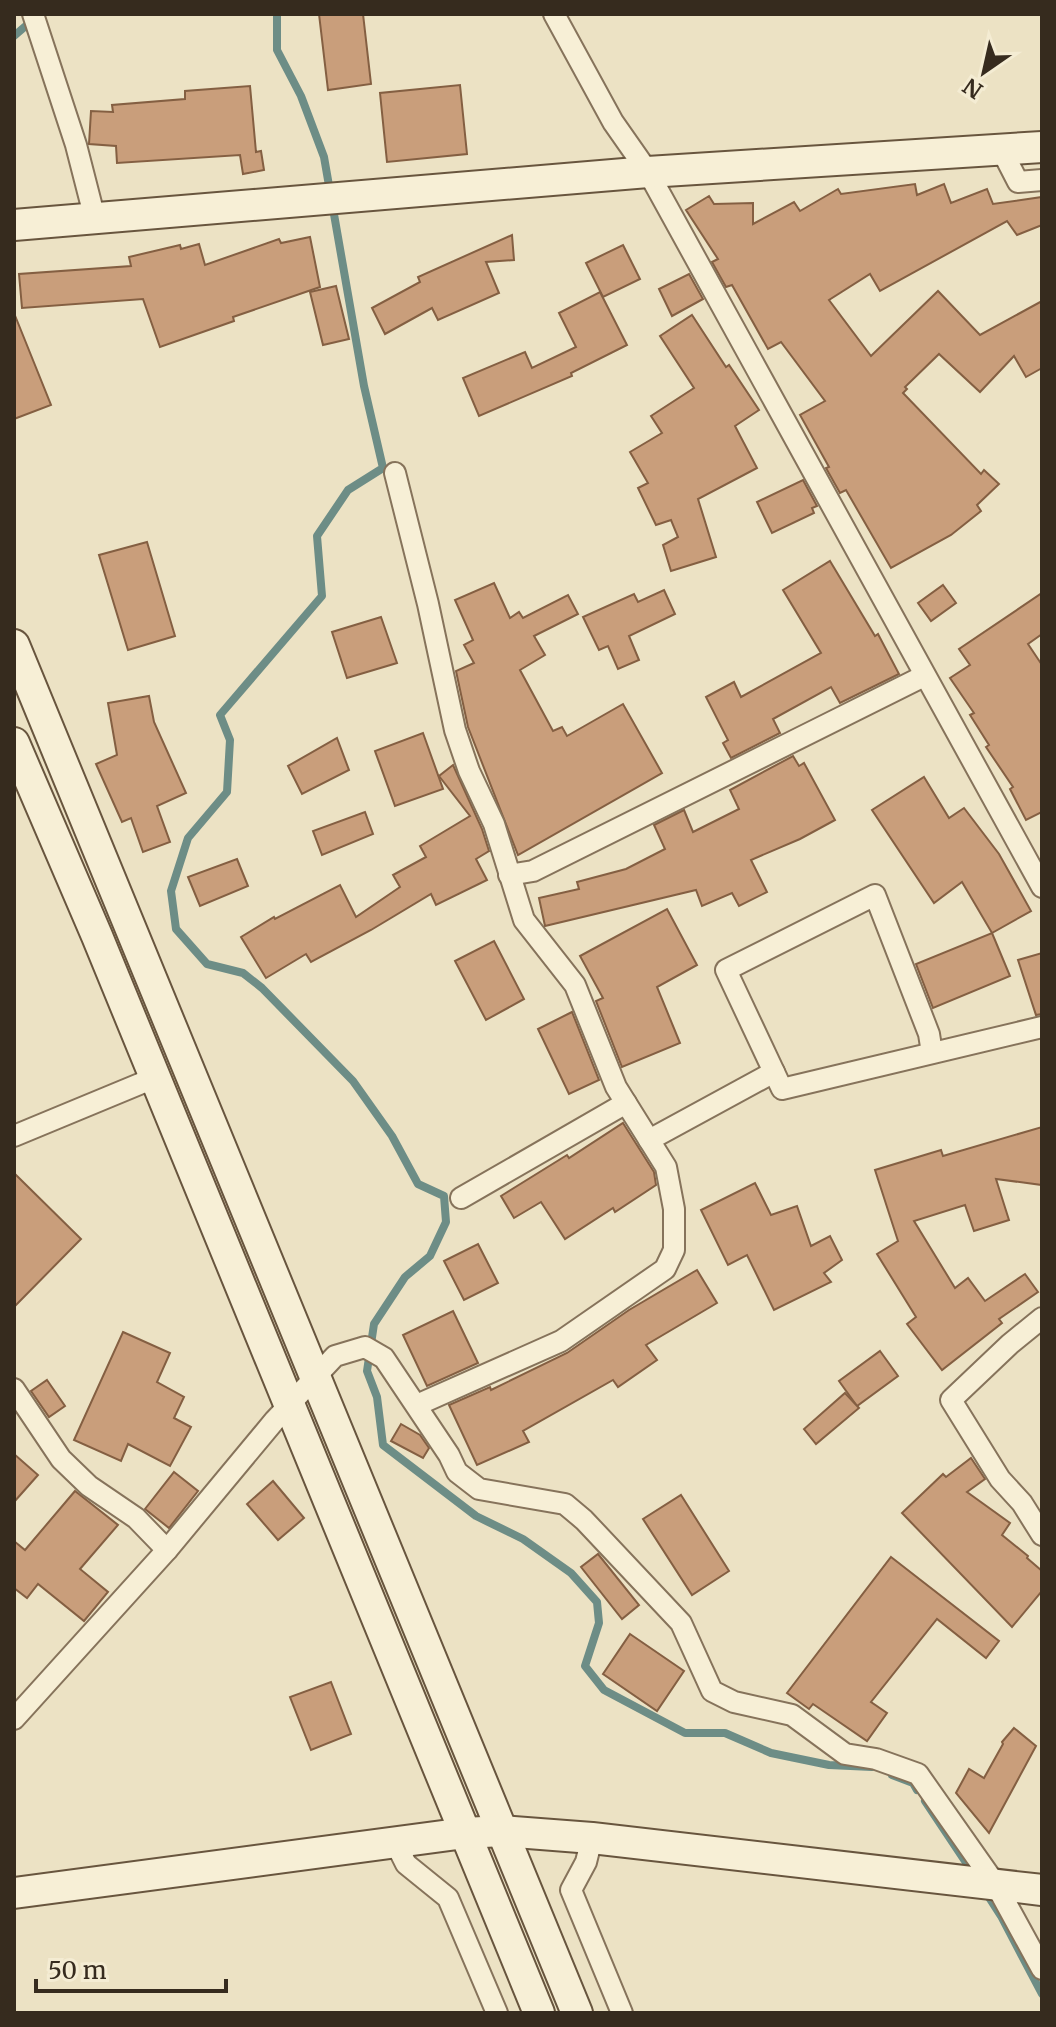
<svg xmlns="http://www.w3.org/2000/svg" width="1056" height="2027" viewBox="0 0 1056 2027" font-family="Merriweather,serif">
<rect width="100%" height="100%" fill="#ece2c4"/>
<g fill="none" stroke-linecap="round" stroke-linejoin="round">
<!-- stream -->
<g stroke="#6d8d86" stroke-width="8">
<path d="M277,14v36l24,46 23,61 40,229 19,82 -35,22 -31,46 5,60 -102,119 10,25 -3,52 -39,46 -17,53 5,38 31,35 36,9 19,15 91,93 39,55 26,48 26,12 2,26 -16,34 -25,21 -31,47 -7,47 10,26 6,48 93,71 47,23 48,34 26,29 2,21 -14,43 19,24 81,43h40l46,20 58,12 43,2"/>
<path d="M14,36l21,-18"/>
<path d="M892,1775l21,8 4,7"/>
<path d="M925,1801l48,72"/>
<path d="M985,1891l16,25 41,78"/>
</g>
</g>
<!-- building -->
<g fill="#c99e7b" stroke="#845f42" stroke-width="2">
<path d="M319,14h44l8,70 -43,6z"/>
<path d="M460,85l7,69 -80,8 -7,-69z"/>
<path d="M250,86l6,66 5,-1 3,19 -21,4 -3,-19 -123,8 -1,-17 -27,-2 2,-33 22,1 -1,-7 73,-6v-8z"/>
<path d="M915,184l2,11 27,-11 7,19 36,-14 6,15 49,-7v28l-25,10 -10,-14 -127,70 -10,-17 -41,26 42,56 67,-65 42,44 62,-34v67l-16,9 -12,-21 -34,36 -41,-38 -34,33 2,2 -4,4 78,81 3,-4 15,14 -22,21 4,6 -30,24 -60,33 -45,-78 -6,3 -14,-25 3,-1 -29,-52 25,-14 -44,-59 -13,7 -36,-64 -6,2 -14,-25 6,-3 -32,-49 23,-14 5,8 39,-1v21l41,-22 6,9 38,-22 3,5z"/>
<path d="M512,235l2,25 -28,2 13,31 -61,27 -6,-12 -47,26 -13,-26 48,-26 -2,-5z"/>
<path d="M310,237l10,50 -87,30 1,4 -74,26 -17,-48 -121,9 -3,-34 112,-8 -2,-9 51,-12 1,4 18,-5 6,21 74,-26 2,4z"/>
<path d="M623,245l17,34 -37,18 -17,-34z"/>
<path d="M689,274l14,25 -31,17 -13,-27z"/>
<path d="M336,286l13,53 -26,6 -13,-53z"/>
<path d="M600,292l27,53 -56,28 1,3 -93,40 -16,-38 62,-26 7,16 44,-21 -17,-34z"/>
<path d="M14,313l37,92 -37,14z"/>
<path d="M692,315l34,52 3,-2 30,45 -24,16 22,42 -59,31 18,58 -45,14 -8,-26 15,-8 -7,-17 -15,5 -18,-37 10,-5 -18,-31 32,-19 -11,-17 43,-28 -34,-52z"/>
<path d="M803,480l14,26 -5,2 2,5 -42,20 -15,-31z"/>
<path d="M147,542l28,94 -47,14 -29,-95z"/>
<path d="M830,561l45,75 3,-2 21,40 -59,29 -9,-16 -58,32 7,14 -49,25 -8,-15 5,-3 -22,-43 28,-15 7,15 80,-44 -38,-63z"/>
<path d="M494,583l16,35 9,-6 4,6 45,-23 10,19 -44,22 11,19 -25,15 33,61 9,-4 5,9 56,-32 39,69 -144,82 -50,-128 -12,-56 18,-8 -10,-18 9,-5 -18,-40z"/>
<path d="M943,585l13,18 -25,18 -13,-18z"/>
<path d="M664,590l11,24 -46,22 10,24 -21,9 -10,-23 -9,4 -16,-33 51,-23 4,8z"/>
<path d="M1042,593v41l-14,10 14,21v147l-16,8 -16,-31 3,-2 -27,-40 3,-2 -19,-30 4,-2 -24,-35 20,-13 -11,-16z"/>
<path d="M381,617l16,46 -50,15 -15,-46z"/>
<path d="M149,696l5,26 32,71 -29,13 13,36 -27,10 -12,-34 -9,4 -26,-58 21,-9 -9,-52z"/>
<path d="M423,733l20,56 -48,17 -20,-55z"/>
<path d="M337,738l12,32 -47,24 -14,-28z"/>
<path d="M793,756l6,10 5,-3 31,57 -35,19 -49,21 16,32 -28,14 -7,-13 -30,13 -6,-16 -151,36 -6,-28 40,-9 -2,-7 49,-13 39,-20 -11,-24 30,-15 9,22 46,-23 -9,-19z"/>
<path d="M453,765l29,64 7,22 -13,8 11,21 -51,25 -5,-11 -60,36 -60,32 -5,-8 -40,24 -25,-41 33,-20 1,2 65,-34 16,32 44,-30 -7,-12 33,-18 -6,-11 50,-30 -31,-40z"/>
<path d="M924,777l25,41 15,-10 35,46 32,57 -39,22 -30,-51 -28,21 -62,-93z"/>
<path d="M365,812l8,22 -51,21 -9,-24z"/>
<path d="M237,859l11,27 -48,20 -12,-29z"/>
<path d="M667,909l30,56 -40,22 23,56 -58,24 -26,-66 7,-3 -23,-42z"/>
<path d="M992,933l18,43 -77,32 -17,-44z"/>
<path d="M494,941l30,58 -38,21 -31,-59z"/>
<path d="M1042,953v61l-6,1 -18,-55z"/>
<path d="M572,1012l27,68 -30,14 -31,-65z"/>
<path d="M623,1123l31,49 2,13 -41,27 -2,-4 -48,31 -24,-37 -27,16 -13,-22 66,-41 2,3z"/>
<path d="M1042,1127v58l-46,-6 13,41 -35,11 -9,-26 -51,16 41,67 13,-10 17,23 40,-27 13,18 -39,27 3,4 -60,47 -35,-46 9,-7 -39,-63 21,-13 -23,-71 66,-20 2,6z"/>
<path d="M14,1173l67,66 -67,68z"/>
<path d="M755,1183l16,32 26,-9 14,40 19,-10 12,24 -18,13 7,9 -57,28 -27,-55 -19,10 -27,-55z"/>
<path d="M478,1244l20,39 -34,17 -20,-39z"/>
<path d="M697,1270l20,33 -71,42 11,15 -39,27 -5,-7 -90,51 6,11 -52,23 -28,-60 41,-18 1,3 76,-37 62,-43z"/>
<path d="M453,1311l25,52 -51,23 -24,-51z"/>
<path d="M123,1332l47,21 -13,29 27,15 -10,21 17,9 -21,39 -42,-22 -7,17 -47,-21z"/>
<path d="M880,1351l18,25 -41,30 -18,-25z"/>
<path d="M47,1380l18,26 -16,11 -18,-26z"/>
<path d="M845,1393l14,15 -43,36 -12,-15z"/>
<path d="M401,1424l19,11 9,13 -6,10 -32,-17z"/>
<path d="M14,1454l24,21 -24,27z"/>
<path d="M971,1458l14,21 -18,13 43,31 -8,12 26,21 -1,2 15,13v20l-30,36 -110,-114 41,-39 3,3z"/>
<path d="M174,1472l24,19 -29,37 -24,-19z"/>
<path d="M273,1481l31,37 -26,22 -31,-36z"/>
<path d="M75,1491l43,34 -38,44 28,23 -24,29 -46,-37 -11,14 -13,-10v-47l11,9z"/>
<path d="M681,1495l48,76 -37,24 -49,-76z"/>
<path d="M598,1554l41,51 -17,14 -41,-52z"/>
<path d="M891,1557l108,84 -13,17 -49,-39 -66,83 16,11 -20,28 -54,-37 -4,5 -22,-16z"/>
<path d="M630,1634l54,37 -27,40 -54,-37z"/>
<path d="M331,1682l20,52 -40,16 -21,-53z"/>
<path d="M1014,1728l22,18 -47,87 -33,-40 13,-24 15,9 19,-34 -1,-2z"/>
</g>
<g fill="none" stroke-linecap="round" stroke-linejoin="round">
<!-- street casing -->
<g stroke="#86735b" stroke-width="24">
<g id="street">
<path d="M33,14l43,131 19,74"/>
<path d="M554,14l59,108 35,50 394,715"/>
<path d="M1002,151l16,31 24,-2"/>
<path d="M395,473l33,131 27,126 14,41 25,53 30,96 51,65 41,102 50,80 8,42v41l-9,19 -104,72 -144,64"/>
<path d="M509,875l24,-4 391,-195"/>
<path d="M932,1053l-3,-19 -54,-139 -149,75 56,119 260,-62"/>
<path d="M14,1136l140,-58"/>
<path d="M649,1140l125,-68"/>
<path d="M461,1198l165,-95"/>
<path d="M1042,1318l-32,26 -59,56 49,79 22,24 20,32"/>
<path d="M14,1389l47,70 28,27 47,32 31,32"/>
<path d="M14,1719l153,-169 108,-130 60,-64 30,-9 19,11 65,97 8,17 22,17 86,15 19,16 97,103 31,68 22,11 58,13 53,39 31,5 42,15 78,111 46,84"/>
<path d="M592,1838l-6,24 -15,28 51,123"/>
<path d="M395,1842l11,22 42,34 49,115"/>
</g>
</g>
<!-- secondary casing -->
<g stroke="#68553e" stroke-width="34">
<g id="secondary">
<path d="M14,225l634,-53 394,-25"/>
<path d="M14,645l563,1368"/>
<path d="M14,743l83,193 442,1077"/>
<path d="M14,1893l451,-60 37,-2 90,7 450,52"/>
</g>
</g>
<!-- street -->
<use href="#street" stroke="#f7efd6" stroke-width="20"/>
<!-- secondary -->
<use href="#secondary" stroke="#f7efd6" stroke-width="30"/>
</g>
<!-- border -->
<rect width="1056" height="2027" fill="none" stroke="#362b1e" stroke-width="32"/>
<!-- north arrow -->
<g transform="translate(984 72) rotate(214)" stroke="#f4ecd3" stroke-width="6" paint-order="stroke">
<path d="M0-6L14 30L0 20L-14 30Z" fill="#362b1e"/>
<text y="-12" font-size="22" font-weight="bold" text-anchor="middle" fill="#362b1e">N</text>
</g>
<!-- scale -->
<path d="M36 1979v12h190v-12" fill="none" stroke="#362b1e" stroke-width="4"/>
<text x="48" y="1979" font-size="24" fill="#362b1e" stroke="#f4ecd3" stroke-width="6" paint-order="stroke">50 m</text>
</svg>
